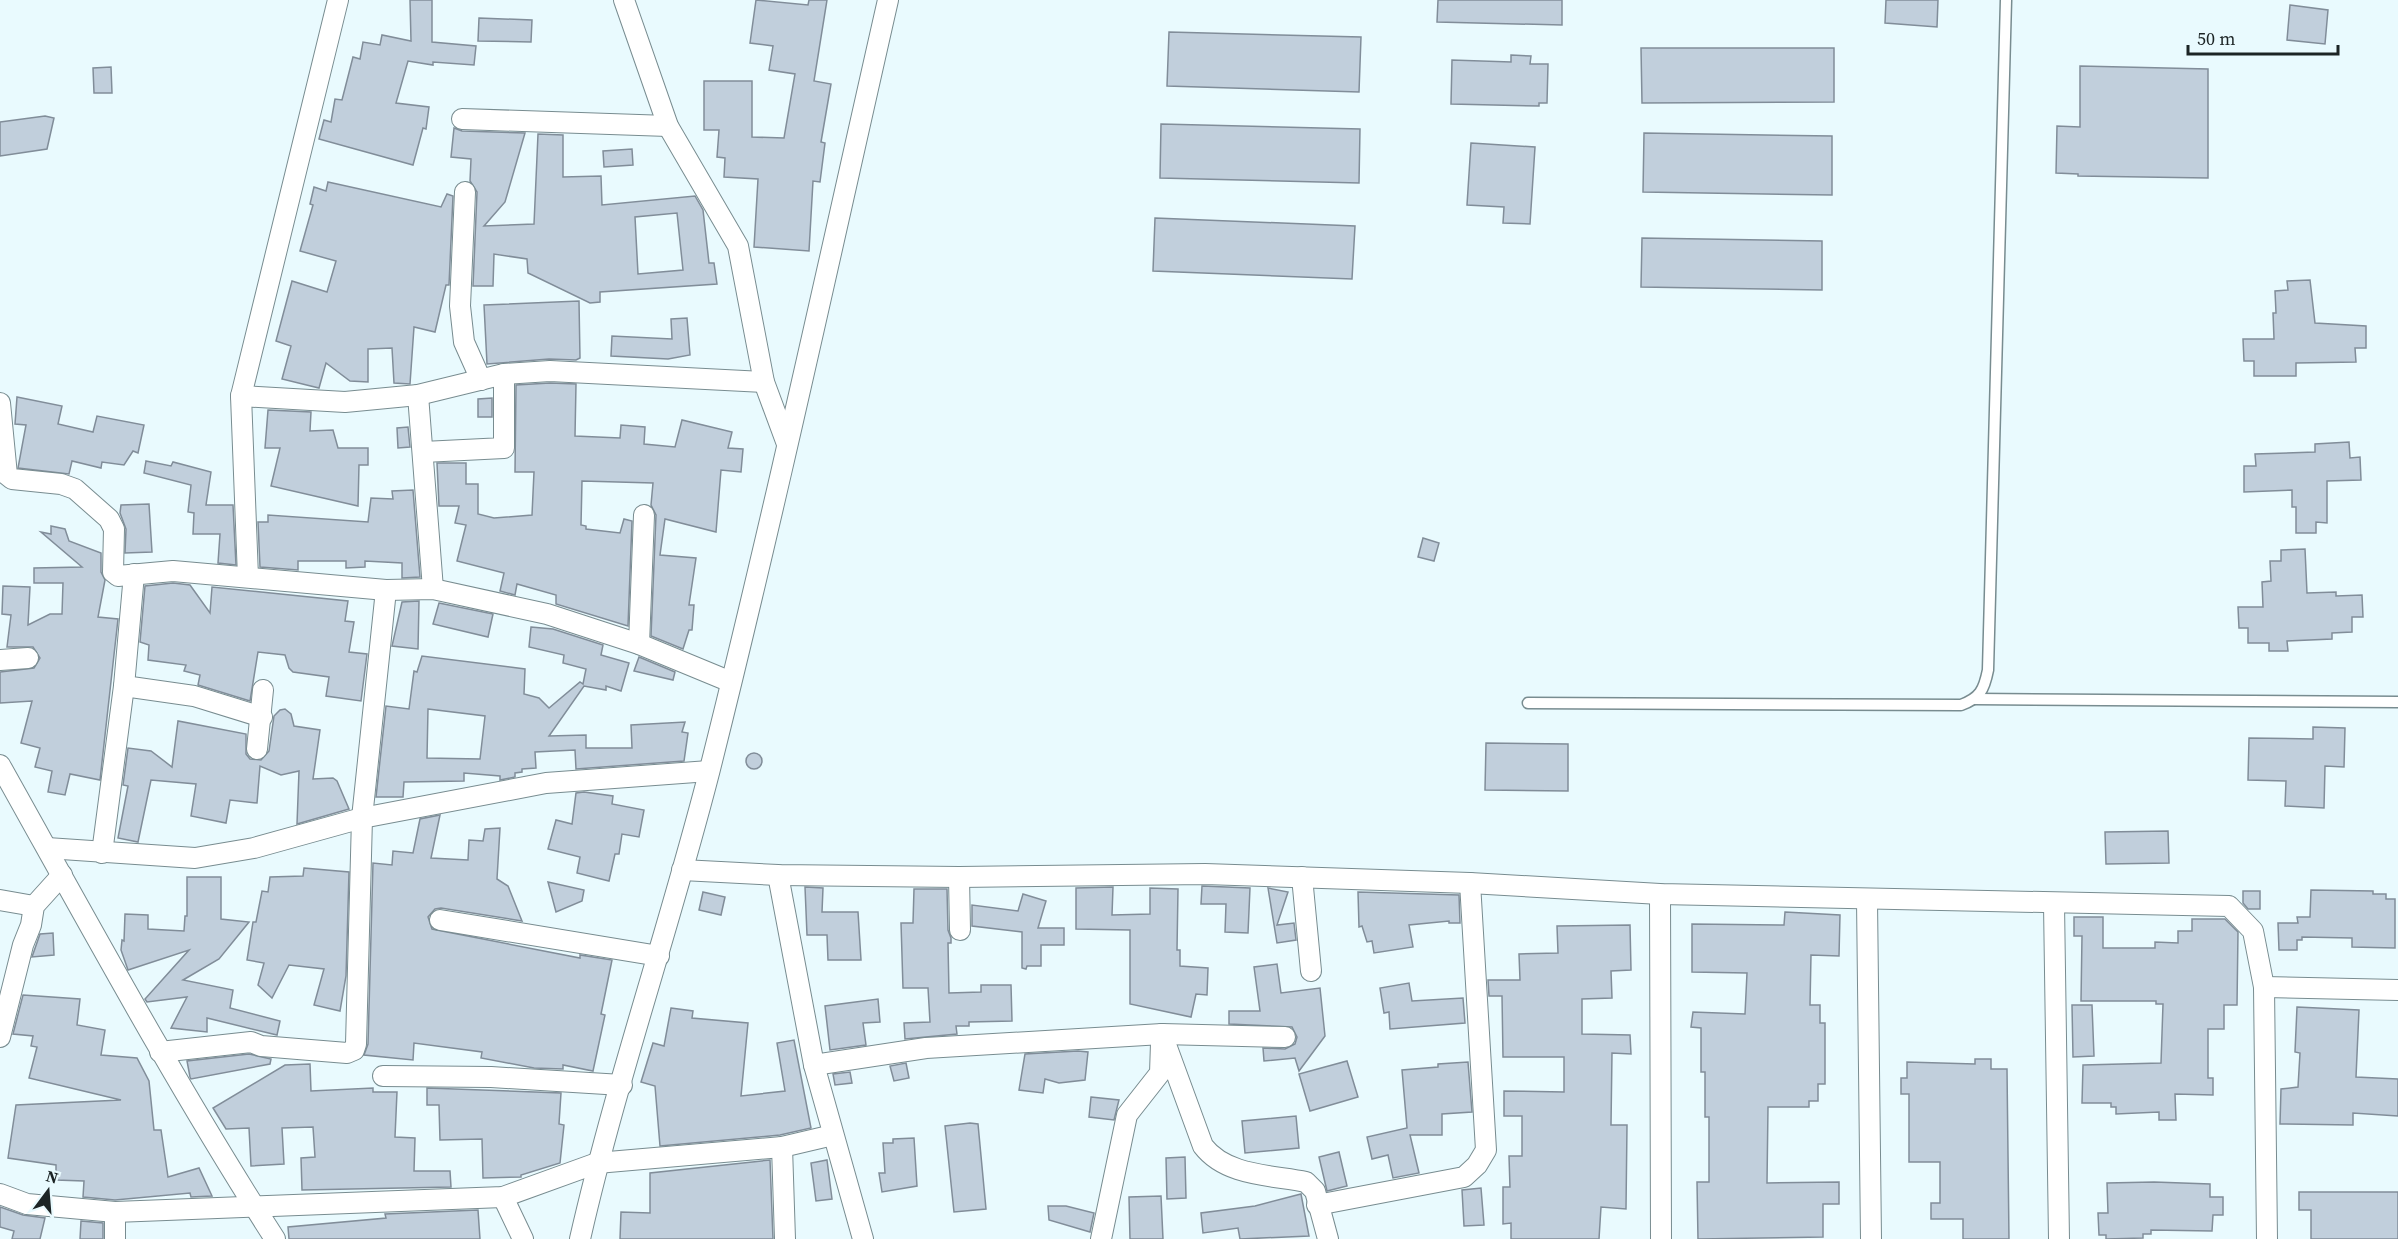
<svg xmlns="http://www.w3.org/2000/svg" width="2398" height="1239" viewBox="0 0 2398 1239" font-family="'Source Serif 4',serif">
<rect width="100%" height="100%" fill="#e9fafe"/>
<!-- building -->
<g fill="#c1cfdc" stroke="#818d99" stroke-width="1.5" fill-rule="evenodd">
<path d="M410,0h22v42l44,4 -2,19 -41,-3v3l-25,-4 -12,42 33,4 -3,22 -3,-1 -10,37 -94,-26 5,-19 7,2 4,-23 7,1 11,-43 7,2 3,-17 17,3 2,-10 29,6z"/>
<path d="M756,0l52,5 1,-5h18l-13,81 17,3 -10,58 4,1 -5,39 -7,-1 -4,70 -55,-4 4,-68 -34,-2 1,-19 -8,-1 2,-27h-15v-49h48v56l32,1 11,-64 -26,-4 4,-24 -23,-3z"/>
<path d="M1438,0h124v25l-125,-3z"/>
<path d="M1886,0h52l-1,27 -52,-4z"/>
<path d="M2290,5l38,5 -3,34 -38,-4z"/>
<path d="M479,18l53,2 -1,22 -53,-1z"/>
<path d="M1169,32l192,5 -2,55 -192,-6z"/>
<path d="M1641,48h193v54l-192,1z"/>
<path d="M1511,55l20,1 -1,8h18l-1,39h-8v3l-88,-2 1,-44 59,2z"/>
<path d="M2080,66l128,3v109l-130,-2v-2l-22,-1 1,-47 23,1z"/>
<path d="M111,67l1,26h-18l-1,-25z"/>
<path d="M45,116l9,2 -7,31 -47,7v-34z"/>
<path d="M1161,124l199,5 -1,54 -199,-5z"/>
<path d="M454,128l8,3 63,2 -20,69 -21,24 50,-2 4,-90 25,1v42l38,-1 1,29 93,-9 8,14 6,53h5l3,21 -117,8v10l-10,1 -62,-30 -1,-14 -33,-5 -1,32h-20l4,-94 -7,-11 1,-22 -20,-2zM677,213l6,57 -45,4 -3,-57z"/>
<path d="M1644,133l188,3v59l-189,-3z"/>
<path d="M1471,143l64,4 -5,77 -27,-1 1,-16 -37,-2z"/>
<path d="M632,149l1,16 -29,2 -1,-16z"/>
<path d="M328,182l113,25 6,-13 6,2 -4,89h-3l-11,47 -21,-5 -4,57 -16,-1 -2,-35 -24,1v33l-18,-1 -24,-18 -7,25 -37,-9 9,-33 -15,-5 16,-60 35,11 9,-31 -36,-10 13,-46 -3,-1 4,-17 12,4z"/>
<path d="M1155,218l200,8 -3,53 -199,-8z"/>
<path d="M1642,238l180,3v49l-181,-3z"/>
<path d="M2310,280l5,43 51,3v22h-11l1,14 -60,1v13h-42v-15h-10l-1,-22h31l-1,-26h3l-1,-22 13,-1 -1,-9z"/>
<path d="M579,301l1,57 -4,2 -27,-1 -62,5 -3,-59z"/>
<path d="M687,318l3,37 -22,4 -57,-3 1,-20 60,3 -1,-20z"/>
<path d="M550,383l26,1 -1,52 45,2 1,-13 24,2 -1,17 31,3 7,-27 50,12 -4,16 15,1 -2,23 -20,-2 -5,62 -51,-13 -5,36 36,3 -7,47h5l-2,25h-3l-6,19 -32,-13 5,-121 -5,-10 2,-22 -71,-2 -1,44 5,1v3l34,4 4,-14 8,2 -4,105 -72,-22v-9l-39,-11 -2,11 -15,-4 4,-18 -47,-12 9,-36 -11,-2 4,-17h-20l-2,-43h29v21h12v30l16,4 38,-3 2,-43h-19l1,-87z"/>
<path d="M17,397l45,9 -4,18 35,8 4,-16 47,9 -6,28 -5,-2 -9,14 -22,-3 -1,6 -29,-7 -3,13 -51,-6 8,-43 -11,-1z"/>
<path d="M492,398v19h-14v-18z"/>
<path d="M268,410l43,2 -1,19 23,-1 5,18h30v17h-9l-1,41 -87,-20 9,-38h-15z"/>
<path d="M408,427l2,20 -12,1 -1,-20z"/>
<path d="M2349,442l1,16 10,-1 1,23 -34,1v42l-11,-1v11h-20v-26h-4v-17l-48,2v-26h12l-1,-12 60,-2v-8z"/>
<path d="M146,461l25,5 2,-4 38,10 -5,33h27l3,60 -18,-2 2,-29h-27l1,-21 -6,-1 3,-27 -47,-12z"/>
<path d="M413,490l7,87 -18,1v-15l-37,-2v6l-19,1v-7h-48v9l-38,-3 -2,-45h10v-7l100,7 3,-24 22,1 -1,-8z"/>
<path d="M149,504l3,48 -27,1 1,-24 -6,-16 1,-8z"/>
<path d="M51,526l14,3 4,12 32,12v19l4,8 -7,37 20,2 -18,161 -30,-6 -5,21 -17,-3 4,-21 -17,-4 5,-19 -19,-5 11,-42 -32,2v-31l34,-4 6,-10 -7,-11h-26l4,-32 -9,-1 1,-28 27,1 -2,38 22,-11h12l1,-31h-29v-15l48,-1 -41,-35 10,2z"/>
<path d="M1423,538l16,5 -5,18 -16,-4z"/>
<path d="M2305,549l2,44 29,-1v4l26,-1 1,22h-11v15l-20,1v6l-45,2 1,10h-19v-8h-21v-15h-9l-1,-21h25l-1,-25 9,-1 -1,-20h11v-11z"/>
<path d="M173,583l17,2 20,28 2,-26 136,14 -3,20 9,1 -5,30 18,2 -6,47 -35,-5 3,-19 -36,-5 -4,-4 -4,-13 -27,-3 -8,49 -52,-16 2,-10 -16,-4 2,-6 -38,-5 1,-15 -9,-3 5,-56z"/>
<path d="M419,601l-1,48 -26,-3 10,-44z"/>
<path d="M439,603l54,11 -5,23 -55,-13z"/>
<path d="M531,627l22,2 50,16 -2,10 28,8 -8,28 -15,-5v4l-22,-4 -35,50 37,-1v13h46l-1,-23 54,-3 -3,10 6,1 -4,28 -108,8 -1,-19 -40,2 1,16 -14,1v3l-7,1v4l-15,3v-4l-36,-3v8l-60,1 -1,15h-27l10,-91 23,3 5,-38 3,1 5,-16 103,13 -1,25 15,4 10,10 31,-26 3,2 3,-15 -23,-6 1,-8 -35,-8zM428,709l57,7 -5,43 -53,-1z"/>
<path d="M639,657l36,15 -2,8 -39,-9z"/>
<path d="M285,709l6,5 3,12 26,4 -7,49 20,-1 4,3 12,28 -52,15 2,-53 -18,4 -21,-9 -3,37 -27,-3 -4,23 -35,-7 5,-32 -45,-4 -13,62 -20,-4 10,-52 -5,-1 5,-37 23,3 21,16 6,-46 68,13v20l4,5 11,1 8,-9 5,-35 6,-6z"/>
<path d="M2313,727l32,1 -1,39 -19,-1 -1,42 -39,-2 1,-25 -38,-1 1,-42 64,1z"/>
<path d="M1486,743l82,1v47l-83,-1z"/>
<circle cx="754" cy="761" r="8"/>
<path d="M584,792l29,4 -1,8 32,6 -5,27 -17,-3 -3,20h-4l-6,27 -32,-8 3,-16 -32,-8 8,-29 16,4 4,-31z"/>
<path d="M440,815l-9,43 37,2 1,-20 14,1 2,-12 15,-1 -3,51 11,7 14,35 -81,-13 -6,1 -7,8 4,12 148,29v-3l32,5 -11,54 4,1 -12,56 -30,-6v4l-29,-1 -53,-10 1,-6 -68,-9 -1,17 -49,-5 4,-11 5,-181 19,2 1,-14 20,2 7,-34z"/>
<path d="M2168,831l1,32 -63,1 -1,-32z"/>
<path d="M304,868l45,4 -3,104 -6,35 -26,-6 10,-36 -35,-4 -17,33 -14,-13 6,-22 -17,-3 6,-38h3l6,-31 6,1 2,-15 33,-1z"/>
<path d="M187,877h34v42l28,3 -30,37 -36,21 50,10 -3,18 50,13 -3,14 -70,-17v14l-36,-4 16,-31 -40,5 -2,-3 44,-49 -61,20 -7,-20 1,-10 2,1 1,-27 23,1v14l36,2 1,-15h2z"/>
<path d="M548,882l36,8 -2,11 -26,11z"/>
<path d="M1202,886l48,2 -2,45 -23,-1 1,-28h-25z"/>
<path d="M805,887l18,1 -1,24h36l3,48h-33l-1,-25h-20z"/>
<path d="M1113,887l-1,28 38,-1v-26l28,1 -1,61h3v16l28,2 -1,27 -11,-1 -5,23 -61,-13v-74l-54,-1v-41z"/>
<path d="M1268,888l20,4 -11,33 17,-2 2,17 -19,3z"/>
<path d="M914,889h33l1,41 3,8v5h-3l1,50 32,-1v-7h30l1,36 -43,1v4h-13l1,8 -52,5 -1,-16 26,-1 -2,-34h-25l-2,-65h12z"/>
<path d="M2311,890l62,1v3h13v5h9v49l-43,-1v-9l-50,-1v3h-5v10h-18l-1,-27h20l-1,-6h13z"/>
<path d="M2243,891h17v18h-12l-5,-6z"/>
<path d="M703,892l22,5 -4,18 -22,-5z"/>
<path d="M1358,892l101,3 1,28h-11v-2l-40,4 4,22 -39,6 -2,-12 -5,1 -5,-16 -3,1z"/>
<path d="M1023,894l23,7 -8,27h26v17h-23v21h-14l-1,3 -4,-1v-36l-50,-6v-21l46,6z"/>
<path d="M1785,912l55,3 -1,41 -28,-1 -1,50h10v18h5v61h-7v17h-9v6h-41l-1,76 72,-1v22h-16v33l-125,2 -1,-57h12v-65h-4v-45h-4v-44l-10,-1 2,-15 52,2 2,-41 -55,-1v-48l92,1z"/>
<path d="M2074,917h29v31h52v-6l23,1v-12h14v-12h33l13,13 -1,73h-13v24h-16v49h5v17l-38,-1 1,26h-17v-8l-43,2v-7h-5v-4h-29l1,-38 78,-2 2,-59h-7v-3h-75l1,-65h-8z"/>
<path d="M1630,925l1,45 -20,1 1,27 -30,1v35l48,1 1,19 -19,-1 -1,72h16l-1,84 -25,-2 -2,32h-88v-16l-8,1v-37h7l-1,-31h13v-40h-18v-25l60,1v-35h-61l-1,-61h-13l-1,-16h32l-1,-26 39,-1 -1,-27z"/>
<path d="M53,933l1,22 -22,2 8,-23z"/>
<path d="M1277,964l4,29 39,-5 5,48 -26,35 -4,-13 -31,3 -1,-13 22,1 10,-5 2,-7 -5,-10 -63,-3v-13h31l-6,-44z"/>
<path d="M1409,983l3,18 51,-3 2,25 -75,6 -1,-17 -5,1 -4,-25z"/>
<path d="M23,995l57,4 -3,26 28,5 -4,25 36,3 12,23 5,49h7l7,47 31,-9 13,28 -21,1 -1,-4 -75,7 -32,-3 1,-16 -28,-1v-15l-48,-7 8,-53 105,-5 -92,-22 8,-31 -6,-1 2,-10 -20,-2z"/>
<path d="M878,999l2,23 -17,1 3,22 -36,5 -5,-44z"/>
<path d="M2072,1005h20l2,51 -21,1z"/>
<path d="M2297,1007l62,3 -3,67 42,2v37l-45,-3v12l-73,-1 1,-35 17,-2 2,-34 -5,-1z"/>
<path d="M671,1008l22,3 -1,7 56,5 -7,73 44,-5 -8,-48 17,-3 17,88 -31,7 -120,11 -5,-60 -14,-4 12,-39 11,3z"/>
<path d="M1078,1051l10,1 -3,28 -26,3 -14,-4 -2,14 -24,-3 6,-36z"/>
<path d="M249,1054l22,5 -1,5 -79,15 -1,-2 -3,-16z"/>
<path d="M1975,1059h16v10h16l2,170h-46v-20h-32v-16h9v-41h-31v-68h-8v-16h6v-16l68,2z"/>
<path d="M1347,1061l11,36 -48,14 -11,-37z"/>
<path d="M1468,1062l4,50 -30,2v21h-32l9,38 -26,5 -5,-23 -16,4 -5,-22 40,-9 -5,-58 36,-3v-3z"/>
<path d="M906,1063l3,15 -15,3 -4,-15z"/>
<path d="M310,1064l1,27 62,-3v4h24l-2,45 20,1 -1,33h36l1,16 -149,3 -1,-32 14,-1 -2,-30 -31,1 2,36 -33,2 -2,-38 -23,1 -13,-21 72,-43z"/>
<path d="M850,1072l2,11 -17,2 -2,-11z"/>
<path d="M427,1088l134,5 -2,31 5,1 -4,38 -39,12v2l-38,1 -1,-39 -42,1 -1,-35h-12z"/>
<path d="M1091,1097l28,3 -5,20 -25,-3z"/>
<path d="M1296,1116l3,32 -54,5 -3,-32z"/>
<path d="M970,1123l8,1 8,85 -32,3 -9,-86z"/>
<path d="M914,1138l3,48 -35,6 -3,-19h6l-2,-30h10v-4z"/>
<path d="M1339,1152l8,34 -20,5 -8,-34z"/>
<path d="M1185,1157l1,41 -19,1 -1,-41z"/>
<path d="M770,1160l3,79h-153l1,-27 29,1v-40z"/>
<path d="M827,1160l5,39 -16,2 -5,-38z"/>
<path d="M2154,1182l56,2v13h13v18h-10l-1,16 -61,-1v4h-8v4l-37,1v-4h-7l-1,-22h10l-1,-30z"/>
<path d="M1481,1188l3,37 -20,1 -2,-36z"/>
<path d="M2299,1192h99v47h-87v-29h-12z"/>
<path d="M1301,1194l8,42 -69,3 -2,-11 -35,5 -2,-20 54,-7z"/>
<path d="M1161,1196l2,43h-33l-1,-42z"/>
<path d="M1048,1206h18l28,7 -4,19 -41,-12z"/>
<path d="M0,1207l23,8 22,3 -5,21h-28l2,-8 -14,-4z"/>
<path d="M478,1210l2,29h-191l-1,-12 98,-9 -1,-4z"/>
<path d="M81,1221l22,2v16h-23z"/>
</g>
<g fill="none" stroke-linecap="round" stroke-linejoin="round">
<!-- lane casing -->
<g stroke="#788c90" stroke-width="13">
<g id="lane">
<path d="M1975,699l423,3"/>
<path d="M1528,703l433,2c19,-7 23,-15 27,-35l18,-670"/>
</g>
</g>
<!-- street casing -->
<g stroke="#788c90" stroke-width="22">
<g id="street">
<path d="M624,0l44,126 70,120 26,136 23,62"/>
<path d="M462,119l206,7"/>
<path d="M465,192l-5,114 4,36 17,38"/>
<path d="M418,395l15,194"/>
<path d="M241,396l104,6 73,-7 86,-21 46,-3 214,11"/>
<path d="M0,403l7,72 5,4 49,5 14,5 34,30 5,10 -1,43 5,4 55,-5 213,19 47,-1 114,25 92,30 92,38"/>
<path d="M423,452l81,-4v-74"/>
<path d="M248,577l-7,-181 97,-396"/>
<path d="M639,644l5,-129"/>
<path d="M0,660l28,-2"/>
<path d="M124,686l70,10 68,21"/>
<path d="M257,749l6,-59"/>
<path d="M0,765c89,159 176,320 275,474"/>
<path d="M47,848l148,10 59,-10 108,-30 184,-35 163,-12"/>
<path d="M102,853l22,-167 10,-112"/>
<path d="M682,870l96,5 181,2 246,-3 265,9 190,11 569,12 24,25 11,56 3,252"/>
<path d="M778,875l36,190 49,174"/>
<path d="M959,877l1,53"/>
<path d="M1302,877l9,94"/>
<path d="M1660,894l1,345"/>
<path d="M0,900l34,6"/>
<path d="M1867,900l4,339"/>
<path d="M2054,904l5,335"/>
<path d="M440,920l219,36"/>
<path d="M2264,987l134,3"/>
<path d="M1162,1034l41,112c23,30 68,29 103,36l9,9 13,48"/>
<path d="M0,1037l23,-92 8,-20 3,-19 28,-31"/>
<path d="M160,1052l91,-10 10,4 86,7 7,-3 2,-6 6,-226 24,-228"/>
<path d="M814,1065l112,-17 236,-14 123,3"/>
<path d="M383,1076l108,1 131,8"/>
<path d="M782,1147l3,92"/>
<path d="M0,1194l27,10 88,8 388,-15 94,-34 185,-16 51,-12"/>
<path d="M503,1197l20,42"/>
<path d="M1317,1205l147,-28 13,-12 9,-15 -16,-267"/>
<path d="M115,1212v27"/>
<path d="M580,1239c36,-158 90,-313 130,-470 64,-255 120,-513 178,-769"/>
<path d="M1101,1239l26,-124 33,-42 1,-30"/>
</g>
</g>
<!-- lane -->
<use href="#lane" stroke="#fff" stroke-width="10"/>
<!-- street -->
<use href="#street" stroke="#fff" stroke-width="20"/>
</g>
<!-- north arrow -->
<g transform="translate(48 1191) rotate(16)" stroke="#e9fafe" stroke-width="4.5" paint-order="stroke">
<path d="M0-4.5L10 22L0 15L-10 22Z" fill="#1c2425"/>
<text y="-9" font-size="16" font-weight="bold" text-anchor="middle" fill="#1c2425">N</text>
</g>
<!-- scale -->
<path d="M2188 45v9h150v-9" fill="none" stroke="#1c2425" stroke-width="3"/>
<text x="2197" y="45" font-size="18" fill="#1c2425" stroke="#e9fafe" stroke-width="4.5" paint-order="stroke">50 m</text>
</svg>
